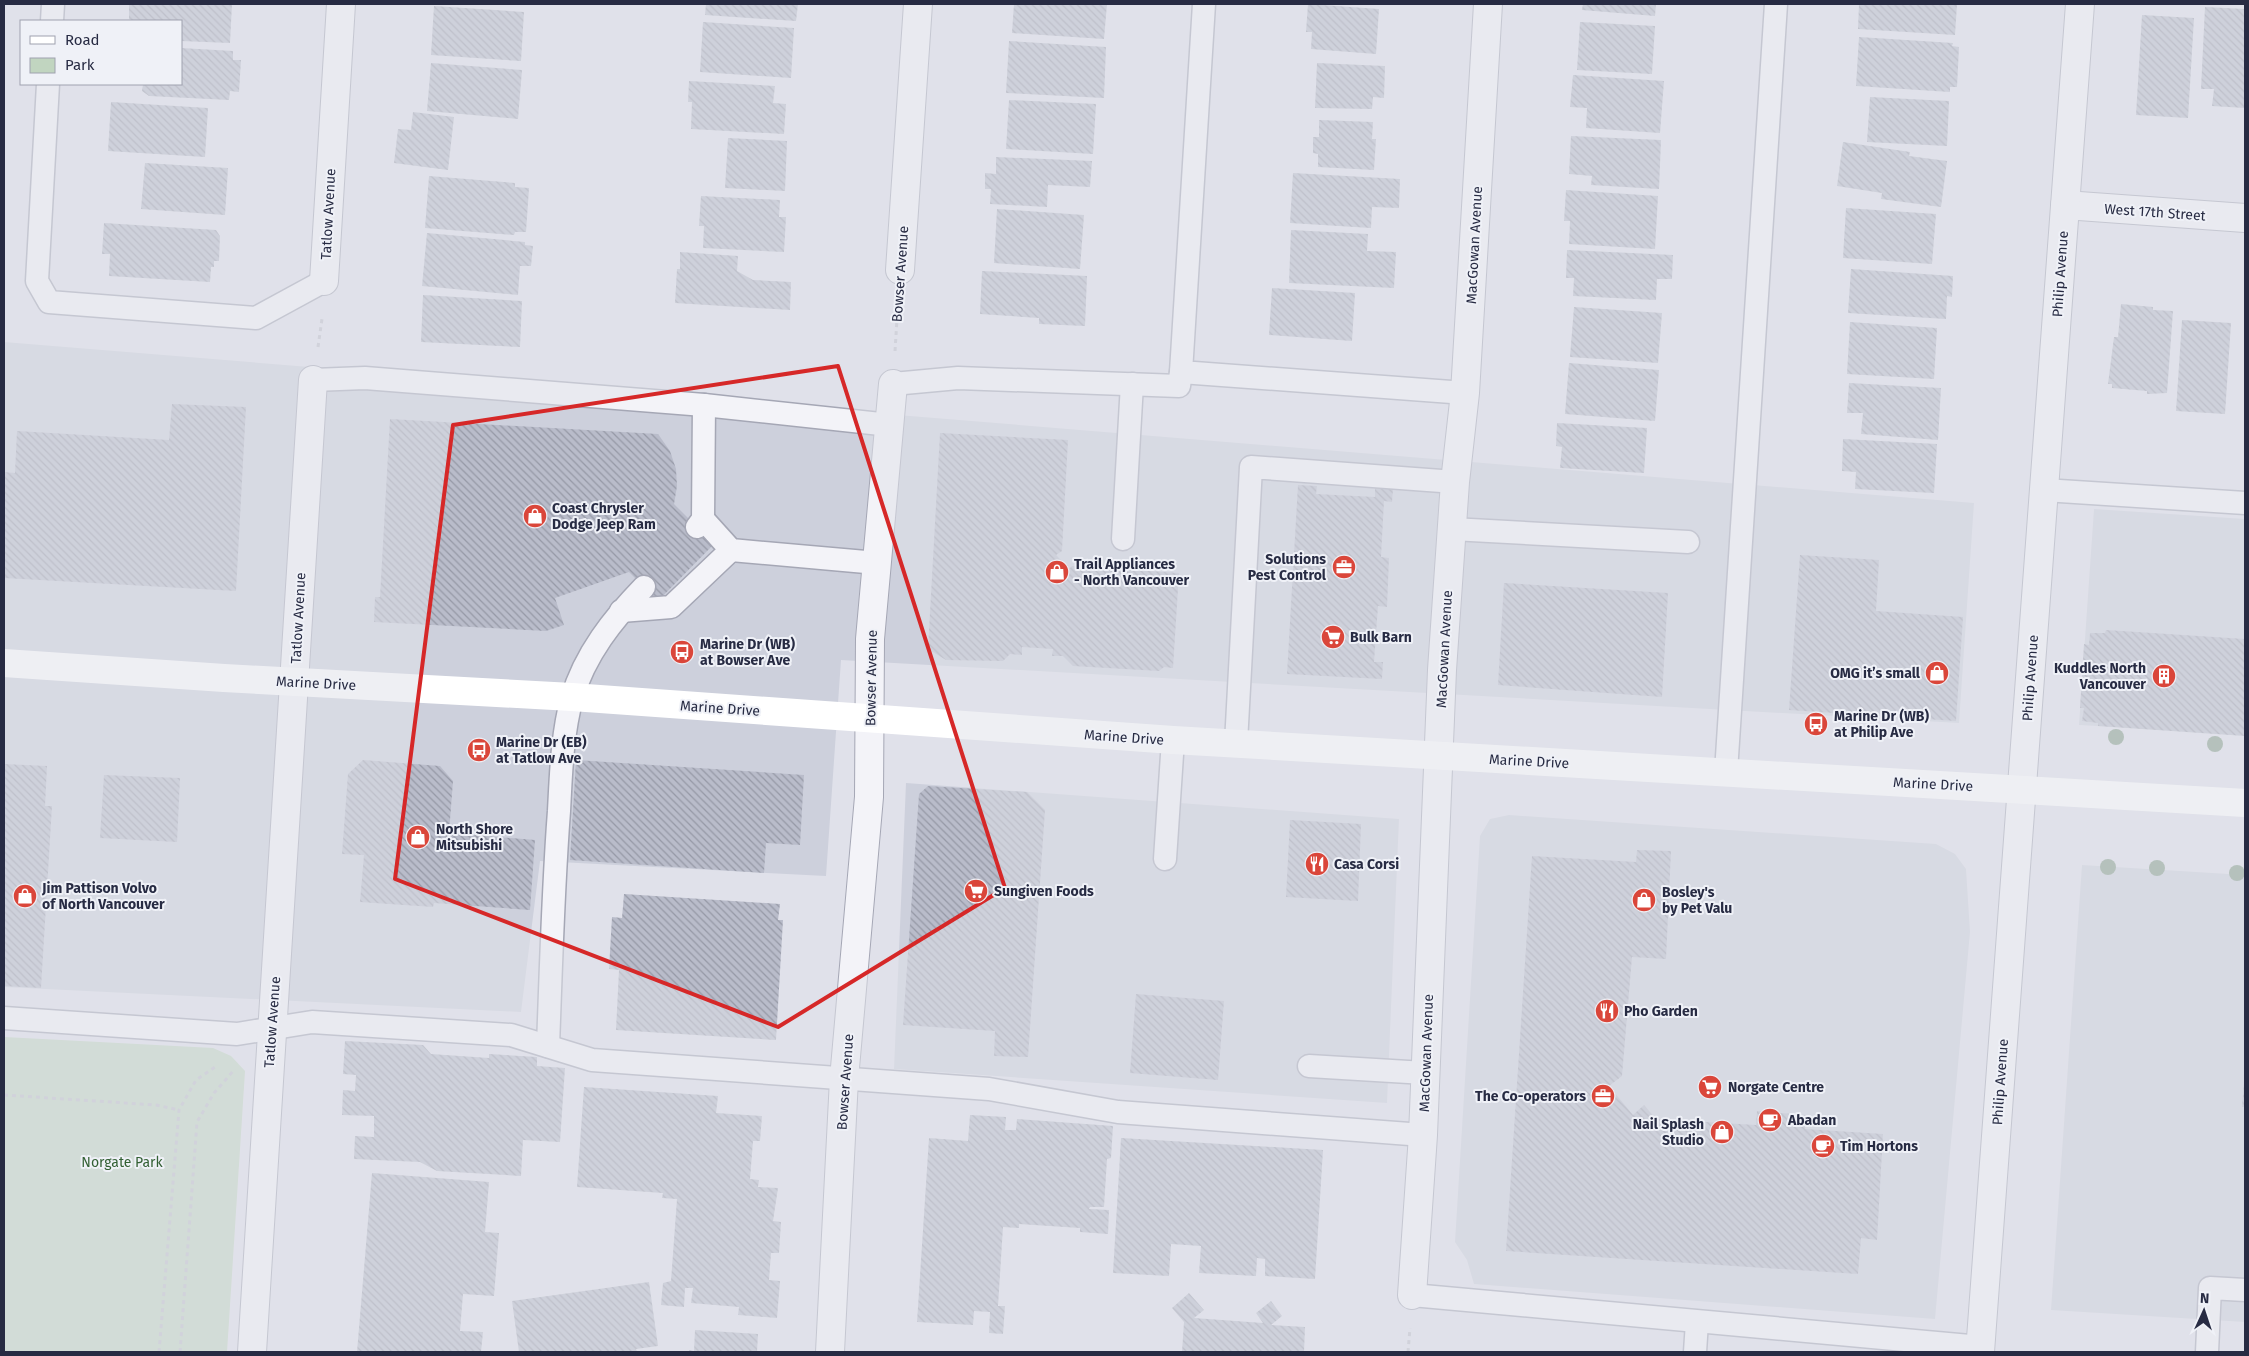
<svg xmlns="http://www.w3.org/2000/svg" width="2249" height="1356" viewBox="0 0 2249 1356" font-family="'Fira Sans',sans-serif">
<defs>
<pattern id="building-back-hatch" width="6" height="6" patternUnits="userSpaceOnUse" patternTransform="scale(1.25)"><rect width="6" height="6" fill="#b9bcca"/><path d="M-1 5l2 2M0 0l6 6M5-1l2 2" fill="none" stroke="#9699a6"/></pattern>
</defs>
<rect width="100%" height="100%" fill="#e0e1ea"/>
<!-- built -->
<g fill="#cdd0dc">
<path d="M4,342l1970,161 -15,220 -1118,-63 -15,216 -286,-15 -19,151 -517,-25z"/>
<path d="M2094,509l151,10v215l-166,-9z"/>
<path d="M906,783l493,36 -12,284 -493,-34z"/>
<path d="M1509,815l427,29 19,10 11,15 4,63 -35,387 -461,-35 -7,-24 -12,-18 25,-406 10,-17z"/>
<path d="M2082,865l163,10v447l-194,-12z"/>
</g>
<!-- park -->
<path fill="#c1d5c0" d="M4,1037l209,11 18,8 14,15 -18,281h-223z"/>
<!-- building -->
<g fill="url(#building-back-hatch)">
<path d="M129,4h103l-2,39 -49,-2v-20h-47l-5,-2z"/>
<path d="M706,4h92l-2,17 -91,-6z"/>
<path d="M1014,4h93l-3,35 -92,-6z"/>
<path d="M1308,4l71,5 -3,45 -65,-5 1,-17h-6z"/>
<path d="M1583,4h73l-1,12 -73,-6z"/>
<path d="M1859,4h98l-2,31 -97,-6z"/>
<path d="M434,6l90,6 -3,49 -90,-6z"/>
<path d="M2205,7l40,2v99l-33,-2 2,-17h-13z"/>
<path d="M2142,15l52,3 -6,100 -52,-3z"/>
<path d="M703,22l91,6 -3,50 -91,-6z"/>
<path d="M1580,22l75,4 -3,48 -75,-4z"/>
<path d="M1859,37l94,6 -1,3 7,1 -2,40h-7v5l-94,-6z"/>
<path d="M1009,41l97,6 -2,51 -98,-5z"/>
<path d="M181,48l52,3v9h8l-2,32 -9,-1 -1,9 -80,-4 -7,-5 1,-7h38z"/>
<path d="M431,63l91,7 -4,49 -91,-8z"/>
<path d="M1317,63l68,3 -1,32 -11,-1 -1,12 -57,-1z"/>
<path d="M1573,75l91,6 -4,52 -74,-5 1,-20 -17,-1z"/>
<path d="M689,81l86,5 -2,17 13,1 -2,30 -93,-5 1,-27h-4z"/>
<path d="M1870,97l79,4 -2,45 -80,-4z"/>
<path d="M1009,100l87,4 -3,50 -87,-5z"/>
<path d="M111,102l97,6 -3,49 -97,-6z"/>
<path d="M413,112l41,5 -6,53 -54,-7 4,-34 13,1z"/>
<path d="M1319,120l54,2 -1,17h4l-2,31 -56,-3v-13l-5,-1v-16h6z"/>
<path d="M1571,136l90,4 -2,49 -68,-4 1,-9 -23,-2z"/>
<path d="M728,138l59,3 -2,50 -60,-3z"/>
<path d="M1843,142l67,10 -1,4 38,5 -6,46 -60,-8 1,-6 -45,-7z"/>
<path d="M996,157l96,4 -2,26 -42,-2 -1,22 -57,-3 1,-15h-6v-16l11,1z"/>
<path d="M145,163l83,5 -3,47 -84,-6z"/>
<path d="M1293,173l107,6 -1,29 -27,-1 -1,21 -81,-5z"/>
<path d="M429,176l86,7v4l14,1 -3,44h-11l-1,3 -89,-7z"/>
<path d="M1566,190l92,6 -3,53 -86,-5 1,-23h-6z"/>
<path d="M701,196l79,4 -1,17h7l-2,35 -81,-4 1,-22h-5z"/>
<path d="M1846,208l90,6 -4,50 -89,-6z"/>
<path d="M997,209l87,6 -4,54 -86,-6z"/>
<path d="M104,223l112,7 4,6 -1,25h-5v6h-3l-1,15 -101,-6 1,-22h-8z"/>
<path d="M1291,230l77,4 -1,17 29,1 -2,36 -105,-5z"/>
<path d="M427,233l98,9v3l8,1 -2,20h-11l-2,29 -96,-9z"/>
<path d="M1567,250l106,5 -1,24h-15l-1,21 -83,-4 1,-18h-8z"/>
<path d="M680,252l58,4 -1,15 16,9 38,2 -1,28 -115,-7 2,-34h3z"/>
<path d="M1851,269l102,7 -1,21 -5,-1 -1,23 -98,-6z"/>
<path d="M982,271l105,5 -2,50 -46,-2v-6l-59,-4z"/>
<path d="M1272,288l83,5 -3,48 -83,-6z"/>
<path d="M423,295l99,6 -2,46 -99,-5z"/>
<path d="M2121,304l32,3v3l20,1 -6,82 -20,1v-3l-35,-3v-4h-4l6,-47h4z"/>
<path d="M1574,307l88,6 -4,50 -88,-6z"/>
<path d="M2182,320l49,3 -6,91 -49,-3z"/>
<path d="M1850,322l87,6 -3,51 -87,-5z"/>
<path d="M1569,363l90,7 -4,51 -90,-7z"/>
<path d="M1849,383l92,5 -3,52 -77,-6 2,-21h-16z"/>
<path d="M172,404l74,3 -10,184 -232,-13v-106l11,1 2,-42 152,9z"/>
<path d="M390,419l268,15 12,17 6,18 1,17 -3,18 40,40 -56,57 -29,-29 -74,26 9,27 -18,6 -172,-9 1,-25h5z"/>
<path d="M1557,423l90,5 -3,45 -84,-5 2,-21 -6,-1z"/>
<path d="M940,433l128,7 -6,111 -6,4 13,14 3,-3 107,7 -6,95 -9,-1 -5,4 -86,-5 -10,-10h-11l1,-7 -31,-2v8l-12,-1 -7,7 -57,-1 -18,-11z"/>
<path d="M1843,439l94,5 -3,49 -79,-4 1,-17 -14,-1z"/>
<path d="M1298,485l19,1 -1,8 59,3v-9l18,1 -1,13 -8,-1 -3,56 8,1 -2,49 -9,-1 -4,56h9l-1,17 -95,-5z"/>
<path d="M1800,555l79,5 -3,51 87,6 -7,104 -167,-11z"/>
<path d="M1504,583l164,10 -6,104 -164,-12z"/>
<path d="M2106,630l139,9v97l-147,-10v-3l-16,-2 2,-13h-4l4,-64 5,1 1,-12h15z"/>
<path d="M363,760l77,6 13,15 -4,52 86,7 -5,70 -96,-7 -1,4 -73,-5 4,-47 -22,-1 6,-80z"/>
<path d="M576,760l228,15 -4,70 -34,-2 -2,30 -194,-13z"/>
<path d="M4,764l43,2 -2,40h7l-11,182 -37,-2z"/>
<path d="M104,775l76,3 -3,64 -77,-4z"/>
<path d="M928,786l99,6 18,18 -17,247 -34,-1 1,-25 -92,-6 16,-231z"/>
<path d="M1290,820l71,4 -3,77 -72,-4z"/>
<path d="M1637,850l34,1 -5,108 -34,-2 -10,119 -13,10 24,29 11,-10 12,14 100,6 1,-14 49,4 -1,14 78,5 -6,106 -16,-2 -3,36 -352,-23 26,-395 104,6z"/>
<path d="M624,894l156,10 -2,16h5l-7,120 -160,-10 3,-60 -10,-1 3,-52 10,1z"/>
<path d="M1136,994l88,7 -6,79 -88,-7z"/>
<path d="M345,1041l78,4 8,9 58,4v-4l48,3v9l28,2 -5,74 -37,-2 -2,36 -84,-5 -17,-9 -66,-3 1,-23 19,1v-21l-32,-1 1,-25 12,1 1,-16 -13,-1z"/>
<path d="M2244,1081h1v26h-3z"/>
<path d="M584,1087l134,9 -2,17 46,3 -2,25h-7l-3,38 9,1 -1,7 20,1 -5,33 8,1 -2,31h-8l-2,27 11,1 -3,37 -39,-3 1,-8 -48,-4 2,-15h-8l-1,19 -23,-2 2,-22 8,-2 6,-82 -15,-1 1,-5 -86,-6z"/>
<path d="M970,1115l36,2 -1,13h11l1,-11 96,7 -2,32 -4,1 -3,48h-14l-1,2 20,1 -1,24 -28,-2v-4l-61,-4v4l-16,-1 -5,79h7l-2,28 -14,-1 1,-21 -16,-1 -1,14 -56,-3 12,-184 39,3z"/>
<path d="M1121,1138l202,12 -8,129 -50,-3v-17l-8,-1 -1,18 -57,-3 2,-27 -30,-2 -2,32 -56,-3z"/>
<path d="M372,1173l117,9 -4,50 14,1 -5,63 -31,-2 -3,37 23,1 -2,20h-124z"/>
<path d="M649,1282l9,64 -22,3 1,3h-118l-7,-51z"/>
<path d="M1189,1293l15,17 -10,8 69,5 -7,-10 15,-12 11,15 -11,9 34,2 -1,25h-122l2,-30 -12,-14z"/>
<path d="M695,1330l63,4 -1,18h-68v-2l5,1z"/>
</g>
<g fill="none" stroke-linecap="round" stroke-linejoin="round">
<!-- lane casing -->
<g stroke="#a5a7b5" stroke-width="25">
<g id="lane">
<path d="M1204,4l-23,368 284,21"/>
<path d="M52,21l1,-17"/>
<path d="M48,84l-11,197 12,21 207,16 68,-37"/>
<path d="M313,380l52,-2 339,27 186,20"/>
<path d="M893,384l65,-6 221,8 2,-14"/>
<path d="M2044,490l201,13"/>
<path d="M703,519l28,31 146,13"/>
<path d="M697,527l6,-8 1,-114"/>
<path d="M1452,529l236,13"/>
<path d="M1123,539l9,-155"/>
<path d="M621,611l50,-4 60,-57"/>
<path d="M1236,743l15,-276 204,15"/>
<path d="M1726,772l50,-768"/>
<path d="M1165,859l8,-119"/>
<path d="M4,1018l233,16 75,-12 199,13 81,25 397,29 129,23 305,23"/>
<path d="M548,1046c3,-78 5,-157 11,-235 2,-37 3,-77 13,-113 13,-44 41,-79 72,-111"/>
<path d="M1309,1066l116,7"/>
<path d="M1412,1295l569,52"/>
<path d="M1695,1352l2,-30"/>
<path d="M2207,1352l3,-64 35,2"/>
</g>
</g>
<!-- street casing -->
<g stroke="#a5a7b5" stroke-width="30">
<g id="street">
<path d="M2065,205l180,13"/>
<path d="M900,270l18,-266"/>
<path d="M324,281l17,-277"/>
<path d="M1412,1295l11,-160 19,-465 13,-188 10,-89 23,-389"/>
<path d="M252,1352l61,-972"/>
<path d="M830,1352l14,-273 25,-282 1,-158 23,-255"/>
<path d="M1980,1352l100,-1348"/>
</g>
</g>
<!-- path -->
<g stroke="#bebfc9" stroke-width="3" stroke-dasharray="4 4" stroke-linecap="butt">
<path d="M318,347l4,-28"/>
<path d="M895,351l3,-48"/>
<path d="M4,1095l152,10 23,5"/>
<path d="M159,1352l20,-242 17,-30 19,-13 1,-3"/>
<path d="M180,1352l17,-230 17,-29 21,-24"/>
<path d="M1408,1352l2,-24"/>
</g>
<!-- lane -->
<use href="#lane" stroke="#f3f3f8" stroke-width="22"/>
<!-- street -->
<use href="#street" stroke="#f3f3f8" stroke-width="28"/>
<!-- secondary -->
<path stroke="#fff" stroke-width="28" d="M4,663l220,15 348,19 601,43 1072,63"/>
</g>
<!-- trees -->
<g fill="#819a86">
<circle cx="2116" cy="737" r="8"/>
<circle cx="2215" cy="744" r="8"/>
<circle cx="2108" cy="867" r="8"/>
<circle cx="2157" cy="868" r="8"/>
<circle cx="2237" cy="873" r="8"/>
</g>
<!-- marked area -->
<path d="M0 0H2249V1356H0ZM838,366l167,522 -227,139 -383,-148 58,-454z" fill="#e0e1ea" fill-opacity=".55" fill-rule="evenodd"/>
<path fill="none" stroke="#d62828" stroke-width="4" stroke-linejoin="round" d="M838,366l167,522 -227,139 -383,-148 58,-454z"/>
<!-- icons -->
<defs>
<g id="shop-disc" transform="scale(1.25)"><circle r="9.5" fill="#da463a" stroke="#eff1f7"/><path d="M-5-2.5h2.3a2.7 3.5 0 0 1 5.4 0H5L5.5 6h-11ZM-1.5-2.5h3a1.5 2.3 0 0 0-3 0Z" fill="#fff"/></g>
<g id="office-disc" transform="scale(1.25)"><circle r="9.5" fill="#da463a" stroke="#eff1f7"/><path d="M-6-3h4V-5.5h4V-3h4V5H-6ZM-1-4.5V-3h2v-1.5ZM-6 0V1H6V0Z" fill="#fff"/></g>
<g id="supermarket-disc" transform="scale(1.25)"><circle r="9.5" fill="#da463a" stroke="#eff1f7"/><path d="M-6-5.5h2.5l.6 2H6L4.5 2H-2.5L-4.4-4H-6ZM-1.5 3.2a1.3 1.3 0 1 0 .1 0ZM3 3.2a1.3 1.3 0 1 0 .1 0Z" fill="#fff"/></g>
<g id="bus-disc" transform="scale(1.25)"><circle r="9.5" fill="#da463a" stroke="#eff1f7"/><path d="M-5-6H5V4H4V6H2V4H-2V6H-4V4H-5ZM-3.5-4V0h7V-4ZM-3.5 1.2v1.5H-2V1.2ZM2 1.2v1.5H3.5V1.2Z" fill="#fff"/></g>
<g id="building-disc" transform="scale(1.25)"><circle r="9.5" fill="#da463a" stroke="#eff1f7"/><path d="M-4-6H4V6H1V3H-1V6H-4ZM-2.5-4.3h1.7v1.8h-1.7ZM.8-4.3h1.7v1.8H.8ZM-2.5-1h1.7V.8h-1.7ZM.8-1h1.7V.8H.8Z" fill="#fff"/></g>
<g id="restaurant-disc" transform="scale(1.25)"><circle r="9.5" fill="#da463a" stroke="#eff1f7"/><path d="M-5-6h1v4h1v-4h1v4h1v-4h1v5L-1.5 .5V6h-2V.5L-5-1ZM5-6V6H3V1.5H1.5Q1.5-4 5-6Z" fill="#fff"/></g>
<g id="cafe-disc" transform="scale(1.25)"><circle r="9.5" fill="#da463a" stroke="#eff1f7"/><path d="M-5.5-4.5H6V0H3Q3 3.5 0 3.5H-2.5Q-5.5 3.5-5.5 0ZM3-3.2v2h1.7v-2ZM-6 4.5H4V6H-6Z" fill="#fff"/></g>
</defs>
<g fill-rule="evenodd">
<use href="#shop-disc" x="535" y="516"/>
<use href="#office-disc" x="1344" y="567"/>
<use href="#shop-disc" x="1057" y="572"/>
<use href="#supermarket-disc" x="1333" y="637"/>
<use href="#bus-disc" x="682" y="652"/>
<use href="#shop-disc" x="1937" y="673"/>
<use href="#building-disc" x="2164" y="676"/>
<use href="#bus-disc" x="1816" y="724"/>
<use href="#bus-disc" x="479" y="750"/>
<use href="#shop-disc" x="418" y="837"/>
<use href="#restaurant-disc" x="1317" y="864"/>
<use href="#supermarket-disc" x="976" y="891"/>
<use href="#shop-disc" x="25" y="896"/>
<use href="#shop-disc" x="1644" y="900"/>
<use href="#restaurant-disc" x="1607" y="1011"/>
<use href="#supermarket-disc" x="1710" y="1087"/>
<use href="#office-disc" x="1603" y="1096"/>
<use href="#cafe-disc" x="1770" y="1120"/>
<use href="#shop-disc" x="1722" y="1132"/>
<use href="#cafe-disc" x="1823" y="1146"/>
</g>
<g text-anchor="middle" stroke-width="4" stroke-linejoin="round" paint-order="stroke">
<!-- street labels -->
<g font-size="14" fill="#272b43" stroke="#eff1f7">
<text transform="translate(2155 212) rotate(4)" y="5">West 17th Street</text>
<text transform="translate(328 214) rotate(-87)" y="5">Tatlow Avenue</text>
<text transform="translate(1474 245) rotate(-87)" y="5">MacGowan Avenue</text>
<text transform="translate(900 274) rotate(-86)" y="5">Bowser Avenue</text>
<text transform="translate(2060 274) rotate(-86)" y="5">Philip Avenue</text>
<text transform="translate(298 618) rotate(-87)" y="5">Tatlow Avenue</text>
<text transform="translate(1444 649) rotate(-87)" y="5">MacGowan Avenue</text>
<text transform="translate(871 678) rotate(-89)" y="5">Bowser Avenue</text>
<text transform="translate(2030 678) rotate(-86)" y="5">Philip Avenue</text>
<text transform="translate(316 683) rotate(3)" y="5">Marine Drive</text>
<text transform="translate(720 708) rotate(4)" y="5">Marine Drive</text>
<text transform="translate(1124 737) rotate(4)" y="5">Marine Drive</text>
<text transform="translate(1529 761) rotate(3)" y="5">Marine Drive</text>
<text transform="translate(1933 784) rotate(3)" y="5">Marine Drive</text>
<text transform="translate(272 1022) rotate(-86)" y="5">Tatlow Avenue</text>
<text transform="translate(1426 1053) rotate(-88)" y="5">MacGowan Avenue</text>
<text transform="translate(845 1082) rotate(-86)" y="5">Bowser Avenue</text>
<text transform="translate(2000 1082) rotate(-86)" y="5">Philip Avenue</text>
</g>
<!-- poi labels -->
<g font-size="14" font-weight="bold" fill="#272b43" stroke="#eff1f7" text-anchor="start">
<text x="552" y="513">Coast Chrysler<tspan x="552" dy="16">Dodge Jeep Ram</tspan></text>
<text x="1326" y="564" text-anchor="end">Solutions<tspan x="1326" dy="16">Pest Control</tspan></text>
<text x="1074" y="569">Trail Appliances<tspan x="1074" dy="16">- North Vancouver</tspan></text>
<text x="1350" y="642">Bulk Barn</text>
<text x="700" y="649">Marine Dr (WB)<tspan x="700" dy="16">at Bowser Ave</tspan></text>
<text x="2146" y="673" text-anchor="end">Kuddles North<tspan x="2146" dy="16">Vancouver</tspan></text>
<text x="1920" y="678" text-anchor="end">OMG it’s small</text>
<text x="1834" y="721">Marine Dr (WB)<tspan x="1834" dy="16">at Philip Ave</tspan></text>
<text x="496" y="747">Marine Dr (EB)<tspan x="496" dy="16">at Tatlow Ave</tspan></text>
<text x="436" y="834">North Shore<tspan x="436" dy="16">Mitsubishi</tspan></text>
<text x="1334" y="869">Casa Corsi</text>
<text x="42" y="893">Jim Pattison Volvo<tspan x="42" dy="16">of North Vancouver</tspan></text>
<text x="994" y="896">Sungiven Foods</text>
<text x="1662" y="897">Bosley's<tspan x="1662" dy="16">by Pet Valu</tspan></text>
<text x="1624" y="1016">Pho Garden</text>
<text x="1728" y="1092">Norgate Centre</text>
<text x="1586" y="1101" text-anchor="end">The Co-operators</text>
<text x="1788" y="1125">Abadan</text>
<text x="1704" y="1129" text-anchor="end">Nail Splash<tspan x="1704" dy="16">Studio</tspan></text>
<text x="1840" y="1151">Tim Hortons</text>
</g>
<!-- park labels -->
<g font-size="14" fill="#336034" stroke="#eff1f7">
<text x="122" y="1167">Norgate Park</text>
</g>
</g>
<!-- border -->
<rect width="2249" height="1356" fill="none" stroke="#272b43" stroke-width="10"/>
<!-- legend -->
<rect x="20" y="20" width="162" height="65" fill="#eff1f7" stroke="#9fa2af"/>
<rect x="30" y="36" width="25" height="8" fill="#ffffff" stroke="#9fa2af"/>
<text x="65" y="45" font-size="15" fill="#272b43">Road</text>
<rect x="30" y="58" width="25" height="15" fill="#c1d5c0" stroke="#9fa2af"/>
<text x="65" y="70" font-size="15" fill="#272b43">Park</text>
<!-- north arrow -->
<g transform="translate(2204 1311) rotate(3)" stroke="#eff1f7" stroke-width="4" paint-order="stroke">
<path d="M0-4L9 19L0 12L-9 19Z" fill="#272b43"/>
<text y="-8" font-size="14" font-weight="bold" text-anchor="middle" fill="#272b43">N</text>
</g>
</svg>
